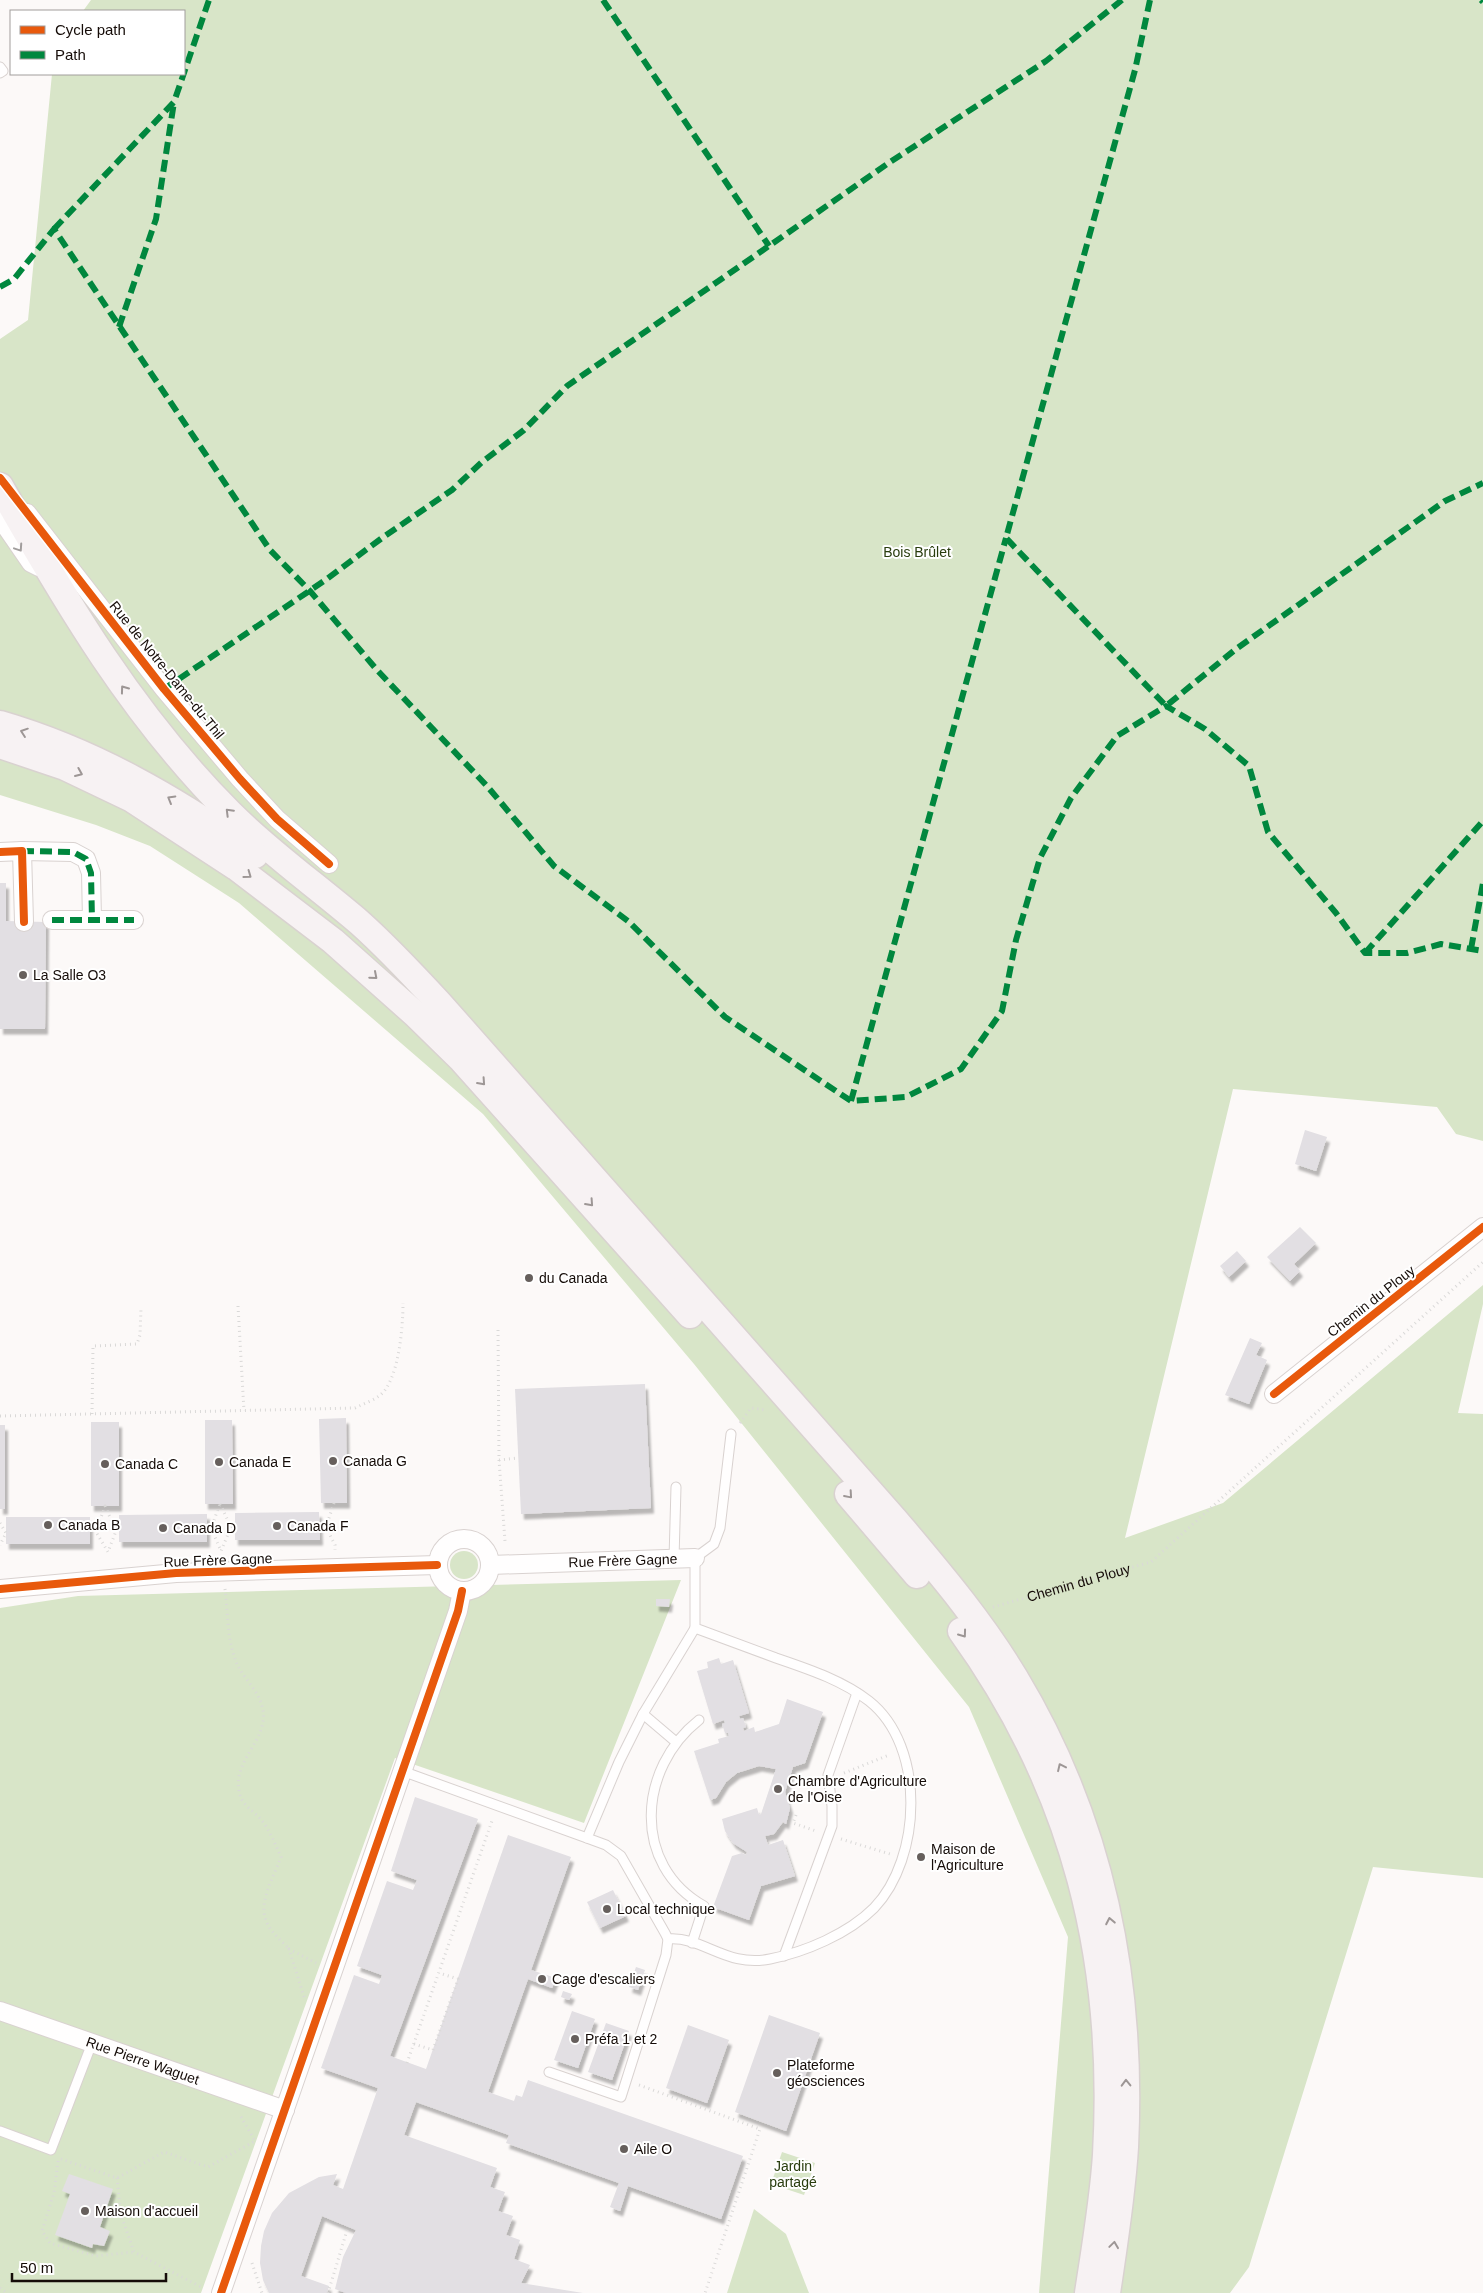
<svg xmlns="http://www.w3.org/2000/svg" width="1483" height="2293" viewBox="0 0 1483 2293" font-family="Arial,sans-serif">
<defs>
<filter id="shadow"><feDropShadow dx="3" dy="5.5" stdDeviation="1" flood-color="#0004"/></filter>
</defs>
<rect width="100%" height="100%" fill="#fcf9f8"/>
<!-- green -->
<g fill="#d8e5c8">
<path d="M91,0h1392v1141l-27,-7 -19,-27 -204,-18 -108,449 98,-35 260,-218v19l-25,109 25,1v464l-110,-11 -124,400 -19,26h-191l29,-356 -99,-230 -275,-343 -211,-250 -244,-211 -89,-57 -54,-21 -96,-30v-456l28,-19 24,-246h132v-63h-101z"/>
<circle cx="464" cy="1565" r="14"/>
<path d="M681,1580l-97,243 -189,-65 -194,535h-201v-685l78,-12z"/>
<path d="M782,2152l33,11 -11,32 -33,-11z"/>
<path d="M754,2209l32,25 23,59h-82z"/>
</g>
<!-- building -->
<g fill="#e2dfe3" filter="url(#shadow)">
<path d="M0,883h6v38l40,1 -1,107h-45z"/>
<path d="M1305,1130l22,7 -11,34 -21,-7z"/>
<path d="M1300,1227l16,16 -22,21 6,7 -10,10 -23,-24z"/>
<path d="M1237,1251l9,10 -17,16 -9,-11z"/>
<path d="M1250,1338l12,5 -6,12 11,5 -18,44 -24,-9z"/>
<path d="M645,1384l6,124 -130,6 -6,-125z"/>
<path d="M346,1418l1,85h-26l-2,-84z"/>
<path d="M205,1420h27l1,84h-28z"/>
<rect x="91" y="1422" width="28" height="84"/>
<rect x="0" y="1425" width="5" height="84"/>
<path d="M319,1512l1,28h-85v-27z"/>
<path d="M207,1514v28h-88v-27z"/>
<rect x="6" y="1517" width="84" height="27"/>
<path d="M656,1599h14l-1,8 -13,-1z"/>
<path d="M719,1658l2,6 12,-4 16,53 -10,3 1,3 3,-1 3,9 -3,1 1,3 10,-4 1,5 24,-8 8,-25 36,13 -18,51 -12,4 -8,25 5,16 -4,16 -3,-2 -9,12 -9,2 3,9 15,-5 12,36 -34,10 -12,34 -36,-13 19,-51 10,-3 4,2 1,-3 -14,-9 -8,-12 -3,-12 35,-11 2,7 2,-1 15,-45 -17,-3 -22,7 -11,9 -10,16 -6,2 -16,-49 25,-8 -1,-4 11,-3 -1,-3h-3l-3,-9 3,-1 -1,-3 -11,4 -16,-53 11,-3 -1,-6z"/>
<path d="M415,1797l63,22 -88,237 36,13 82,-234 63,22 -40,113 25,8 -4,10 -24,-9 -40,113 26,9 2,-6 6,2 6,-17 215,76 -22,63 -93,-33 -8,25 -10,-4 9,-24 -113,-40 3,-8 -93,-33 -12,33 93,33 -7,19 15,5 -7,19 15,5 -7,19 14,5 -6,19 16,6 -9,18 62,10h-237l-11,-4 8,-32 13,-27 -34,-14 -21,60 28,10 -2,7h-58l-6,-13 -3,-17 1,-17 3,-15 8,-18 17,-20 30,-16 18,-3 -4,11 10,4 35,-101 -57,-20 33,-93 25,9 3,-9 -25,-9 30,-85 26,9 4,-10 -26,-9z"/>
<path d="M613,1890l13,26 -26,12 -13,-26z"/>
<path d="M636,1967l9,3 -7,20 -9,-3z"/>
<path d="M563,1991l9,3 -3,6 -8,-3z"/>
<path d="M572,2011l23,8 -17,49 -24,-8z"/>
<path d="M769,2015l51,18 -34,98 -51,-19z"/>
<path d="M606,2023l23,8 -17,49 -24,-8z"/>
<path d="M688,2025l41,15 -22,63 -41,-15z"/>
<path d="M69,2174l44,15 -13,38 10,4 -6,15 -11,-2 -1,4 -37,-13 15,-41 -8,-3z"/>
</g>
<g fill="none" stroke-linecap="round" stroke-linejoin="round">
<!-- service casing -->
<g stroke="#d9d2d0" stroke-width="11">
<g id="service">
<path d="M0,67l3,4 -3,2"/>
<path d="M674,1559l2,-72"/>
<path d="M676,1742l-33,-28 52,-86"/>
<path d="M402,1771l185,67 19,7 15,11 44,77 3,6 -2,16 -45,142 -72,-25"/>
<path d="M587,1838l32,-76 24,-48"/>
<path d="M668,1939c35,-3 58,29 102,20 35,-7 78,-25 104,-51 48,-50 52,-162 -5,-207 -27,-21 -61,-32 -93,-43 -27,-10 -54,-20 -81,-30v-70l19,-14 6,-16 11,-94"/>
<path d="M692,1943l12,-37c-73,-41 -66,-138 -5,-186"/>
<path d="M784,1956l48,-130v-20l-4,-31 29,-82"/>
<path d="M0,2131l51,19 41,-107"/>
</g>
</g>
<!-- minor casing -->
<g stroke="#d9d2d0" stroke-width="20">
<g id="minor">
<path d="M27,513l137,176 76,90 37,40 52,45"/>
<path d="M0,518l31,45 8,4h8"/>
<path d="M22,851l51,1 13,7 5,14 1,47"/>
<path d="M0,852l22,-1 2,71"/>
<path d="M52,920h82"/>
<path d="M1274,1394l209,-167"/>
<circle cx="464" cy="1565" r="26"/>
<path id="s2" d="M491,1565l204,-7"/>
<path d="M0,1589l176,-16 261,-8"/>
<path id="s3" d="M0,2011l285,99"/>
<path d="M221,2293l237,-682 4,-20"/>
</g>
</g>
<!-- secondary casing -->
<g stroke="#d9d2d0" stroke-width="29">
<g id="secondary">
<path d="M0,486c67,118 133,230 230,327 40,40 87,73 130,110 28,25 54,53 79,80l457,518c42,50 85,100 119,157 86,143 118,303 110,469 -3,49 -11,98 -18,146"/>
<path d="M0,724c93,27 176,75 255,131"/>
<path d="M0,745l65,22 67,32 104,68 97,74 82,73 47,46 228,255"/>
<path d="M848,1494l69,81"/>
<path d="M961,1631c114,158 156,330 145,524 -3,46 -11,92 -18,138"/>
</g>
</g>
<!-- path -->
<g stroke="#dad9d8" stroke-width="3" stroke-dasharray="1 4" stroke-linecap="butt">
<path d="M238,1306l6,105"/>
<path d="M498,1330l1,130 6,81 -2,3"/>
<path d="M92,1414l1,-68 44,-2 3,-9 1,-27"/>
<path d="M0,1416l355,-8c8,-4 17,-7 24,-12 20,-14 24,-70 24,-93"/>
<path d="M740,1423l11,-15 15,2"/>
<path d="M499,1460l19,-2"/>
<path d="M334,1503l-8,24 9,18v5"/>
<path d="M220,1504l11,23 -10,24 -10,-23z"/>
<path d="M105,1506l11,25 -8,21 -12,-20z"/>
<path d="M0,1523l6,10 -6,12"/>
<path d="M225,1589c3,24 2,52 12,75 7,15 23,28 26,46 5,30 -30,50 -24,81 2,15 16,20 25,32 7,11 12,23 17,34 -7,20 -25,47 -13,68 5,9 14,16 21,24"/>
<path id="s1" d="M993,1607l158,-45 332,-300"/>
<path d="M844,1773l45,-18"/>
<path d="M796,1815l-3,8 23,8"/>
<path d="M841,1839l49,15"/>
<path d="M304,1997l-15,-48 27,14"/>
<path d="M414,2044l19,6 25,-71 -19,-6"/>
<path d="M407,2063l86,-245"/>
<path d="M639,2085l121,44 -55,164"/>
<path d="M61,2159l56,19 47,-26 44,15 47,-26 -15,-26"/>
<path d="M58,2161l-4,32 -12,38 8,12 45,13 39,-4"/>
<path d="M117,2178l4,37 13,37 69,36"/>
<path d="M252,2263l10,30"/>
<path d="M0,2288l7,5"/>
<path d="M328,2293l20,-66"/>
</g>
<!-- service -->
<use href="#service" stroke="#fffefe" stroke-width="9"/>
<!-- minor -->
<use href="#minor" stroke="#fffefe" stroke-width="18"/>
<!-- secondary -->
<use href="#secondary" stroke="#f7f2f3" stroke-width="26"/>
<!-- quiet -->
<g stroke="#00873e" stroke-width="6" stroke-dasharray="12 6" stroke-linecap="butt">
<path d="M603,0l166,246"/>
<path d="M1150,0l-15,70 -129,468 160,168 70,-57 209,-148 38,-18"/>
<path d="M1481,0l2,2"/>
<path d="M54,229l120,-127 35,-102"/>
<path d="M0,287l14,-8 40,-50 216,321 40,41 67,79 110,116 67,80 74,55 97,96 126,84 55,-4 55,-28 41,-58 14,-71 24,-82 31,-60 46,-62 49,-30 39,23 44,37 19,66 68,81 29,40h42l34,-9 42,7"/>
<path d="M119,327l37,-108 18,-117"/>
<path d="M164,689l160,-108 58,-43 70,-48 30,-28 42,-32 43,-44 323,-224 156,-101 76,-61"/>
<path d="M22,851l51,1 13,7 5,14 1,47"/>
<path d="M52,920h82"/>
<path d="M1471,949l12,-66"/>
<path d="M1365,953l118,-132"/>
<path d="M851,1101l155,-563"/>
</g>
<!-- cycleway casing -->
<g stroke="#fff" stroke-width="11">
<g id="cycleway">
<path d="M0,478l164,211 76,90 37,40 52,45"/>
<path d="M0,852l22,-1 2,71"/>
<path d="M1274,1394l209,-167"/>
<path d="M0,1589l176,-16 261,-8"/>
<path d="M221,2293l237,-682 4,-20"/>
</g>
</g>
<!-- cycleway -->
<use href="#cycleway" stroke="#e8590c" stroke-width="8"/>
</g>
<!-- one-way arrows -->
<defs><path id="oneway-chevron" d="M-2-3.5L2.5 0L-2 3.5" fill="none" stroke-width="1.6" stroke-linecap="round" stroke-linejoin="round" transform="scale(1.25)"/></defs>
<use stroke="#a19d9c" href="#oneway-chevron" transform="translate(19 548) rotate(56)"/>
<g stroke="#9d9695">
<use href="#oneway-chevron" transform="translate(124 689) rotate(-126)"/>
<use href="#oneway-chevron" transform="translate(24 732) rotate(-161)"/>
<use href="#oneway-chevron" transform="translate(79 773) rotate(23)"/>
<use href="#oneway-chevron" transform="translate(171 799) rotate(-150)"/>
<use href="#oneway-chevron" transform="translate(229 812) rotate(-135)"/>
<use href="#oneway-chevron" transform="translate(248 875) rotate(36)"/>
<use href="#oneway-chevron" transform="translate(374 976) rotate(41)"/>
<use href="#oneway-chevron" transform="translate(482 1082) rotate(48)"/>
<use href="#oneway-chevron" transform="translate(590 1203) rotate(48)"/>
<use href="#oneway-chevron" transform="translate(849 1495) rotate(49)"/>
<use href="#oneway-chevron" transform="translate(963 1634) rotate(54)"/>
<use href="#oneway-chevron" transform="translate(1061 1767) rotate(-115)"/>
<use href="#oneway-chevron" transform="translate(1110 1921) rotate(-101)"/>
<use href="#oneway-chevron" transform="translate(1126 2083) rotate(-91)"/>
<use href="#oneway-chevron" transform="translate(1114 2245) rotate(-82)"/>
</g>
<!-- markers -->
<g fill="#665f5c" stroke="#fff" stroke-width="2">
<circle cx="23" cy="975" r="5"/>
<circle cx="529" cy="1278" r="5"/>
<circle cx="333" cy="1461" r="5"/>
<circle cx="219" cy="1462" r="5"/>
<circle cx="105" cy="1464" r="5"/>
<circle cx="48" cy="1525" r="5"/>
<circle cx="277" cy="1526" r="5"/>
<circle cx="163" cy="1528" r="5"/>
<circle cx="778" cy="1789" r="5"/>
<circle cx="921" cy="1857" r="5"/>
<circle cx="607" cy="1909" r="5"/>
<circle cx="542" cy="1979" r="5"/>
<circle cx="575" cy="2039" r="5"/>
<circle cx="777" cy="2073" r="5"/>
<circle cx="624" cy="2149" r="5"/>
<circle cx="85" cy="2211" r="5"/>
</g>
<g text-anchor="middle" stroke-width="4" stroke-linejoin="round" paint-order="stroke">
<!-- park labels -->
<g font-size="14" fill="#293d0e" stroke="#fff">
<text x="917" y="557">Bois Brûlet</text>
<text x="793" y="2171">Jardin<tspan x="793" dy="16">partagé</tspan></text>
</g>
<!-- street labels -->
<g font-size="14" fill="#150c08" stroke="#fff">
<text transform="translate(167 670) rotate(51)" y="5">Rue de Notre-Dame-du-Thil</text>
<text transform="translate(1371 1301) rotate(-38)" y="5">Chemin du Plouy</text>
<text transform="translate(218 1560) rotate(-2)" y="5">Rue Frère Gagne</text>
<text dy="5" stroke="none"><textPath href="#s2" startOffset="132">Rue Frère Gagne</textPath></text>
<text dy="5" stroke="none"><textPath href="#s1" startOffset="89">Chemin du Plouy</textPath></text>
<text dy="5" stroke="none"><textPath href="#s3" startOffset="151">Rue Pierre Waguet</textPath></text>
</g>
<!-- poi labels -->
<g font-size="14" fill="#150c08" stroke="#fff" text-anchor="start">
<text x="33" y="980">La Salle O3</text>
<text x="539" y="1283">du Canada</text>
<text x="343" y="1466">Canada G</text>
<text x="229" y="1467">Canada E</text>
<text x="115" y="1469">Canada C</text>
<text x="58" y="1530">Canada B</text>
<text x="287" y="1531">Canada F</text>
<text x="173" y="1533">Canada D</text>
<text x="788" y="1786">Chambre d'Agriculture<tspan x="788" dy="16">de l'Oise</tspan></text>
<text x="931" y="1854">Maison de<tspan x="931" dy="16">l'Agriculture</tspan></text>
<text x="617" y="1914">Local technique</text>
<text x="552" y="1984">Cage d'escaliers</text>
<text x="585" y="2044">Préfa 1 et 2</text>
<text x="787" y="2070">Plateforme<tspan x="787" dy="16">géosciences</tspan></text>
<text x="634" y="2154">Aile O</text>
<text x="95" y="2216">Maison d'accueil</text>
</g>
</g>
<!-- legend -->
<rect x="10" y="10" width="175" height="65" fill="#ffffff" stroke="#a19e9c"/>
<rect x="20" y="26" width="25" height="8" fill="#e8590c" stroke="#a19e9c"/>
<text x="55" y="35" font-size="15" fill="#150c08">Cycle path</text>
<rect x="20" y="51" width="25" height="8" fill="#00873e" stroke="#a19e9c"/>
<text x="55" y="60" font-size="15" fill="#150c08">Path</text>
<!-- scale -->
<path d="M12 2273v8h154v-8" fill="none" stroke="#150c08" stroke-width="2.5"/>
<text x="20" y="2273" font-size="15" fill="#150c08" stroke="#ffffff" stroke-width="4" paint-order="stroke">50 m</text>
</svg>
